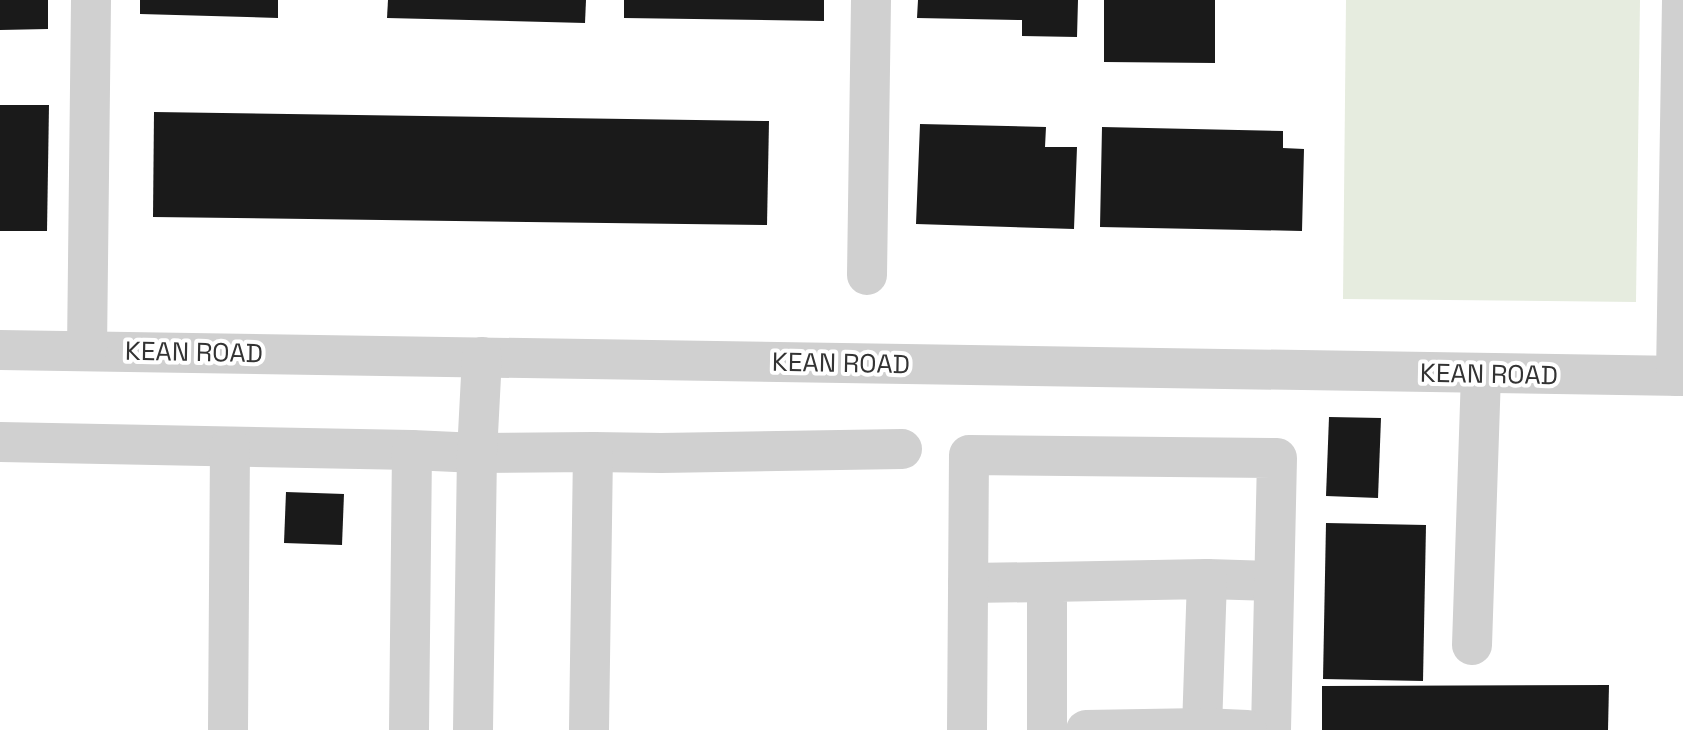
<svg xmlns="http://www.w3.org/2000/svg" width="1683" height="730" viewBox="0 0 1683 730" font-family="'Space Grotesk',sans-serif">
<rect width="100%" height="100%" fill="#fff"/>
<!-- green -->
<path fill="#e6ecdf" d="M1346,0h294l-4,302 -293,-3z"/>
<!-- building -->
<g fill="#1a1a1a">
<path d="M0,0h48v29l-48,1z"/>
<path d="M140,0h138v18l-138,-4z"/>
<path d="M388,0h198l-1,23 -198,-5z"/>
<path d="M624,0h200v21l-200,-3z"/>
<path d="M918,0h160l-1,37 -55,-1v-16l-105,-2z"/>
<path d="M1104,0h111v63l-111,-1z"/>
<path d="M0,105h49l-2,126h-47z"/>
<path d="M154,112l615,9 -2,104 -614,-8z"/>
<path d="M920,124l126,3 -1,20h32l-3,82 -158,-5z"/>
<path d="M1102,127l181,4v17l21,1 -2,82 -202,-4z"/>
<path d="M1329,417l52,1 -3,80 -52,-2z"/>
<path d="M286,492l58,2 -2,51 -58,-2z"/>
<path d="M1326,523l100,2 -3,156 -100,-2z"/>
<path d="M1609,685l-1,45h-286v-44z"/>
</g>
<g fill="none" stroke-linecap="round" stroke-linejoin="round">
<!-- minor -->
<g stroke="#d0d0d0" stroke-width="40">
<path d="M867,275l4,-275"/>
<path d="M0,350l1683,26"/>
<path d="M87,350l4,-350"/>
<path d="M1676,376l6,-376"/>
<path d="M0,442l412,8"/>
<path d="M593,452l68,1 241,-4"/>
<path d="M1207,579l67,2"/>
<path d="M968,583l79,-1"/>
<path d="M1472,645l9,-271"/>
<path d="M228,730l2,-283"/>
<path d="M409,730l3,-280 65,3 116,-1 -4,278"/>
<path d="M473,730l4,-277 5,-96"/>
<path d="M967,730l2,-275 308,3 -6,272"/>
<path d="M1047,730v-148l160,-3 -5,149"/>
<path d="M1086,730l116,-2 45,2"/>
</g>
</g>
<g text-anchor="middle" stroke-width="8" stroke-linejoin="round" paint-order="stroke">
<!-- street labels -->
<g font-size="26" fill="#333" stroke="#fff">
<text transform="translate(194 352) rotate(1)" y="9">KEAN ROAD</text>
<text transform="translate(841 363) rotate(1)" y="9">KEAN ROAD</text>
<text transform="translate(1489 374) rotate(1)" y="9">KEAN ROAD</text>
</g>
</g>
</svg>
